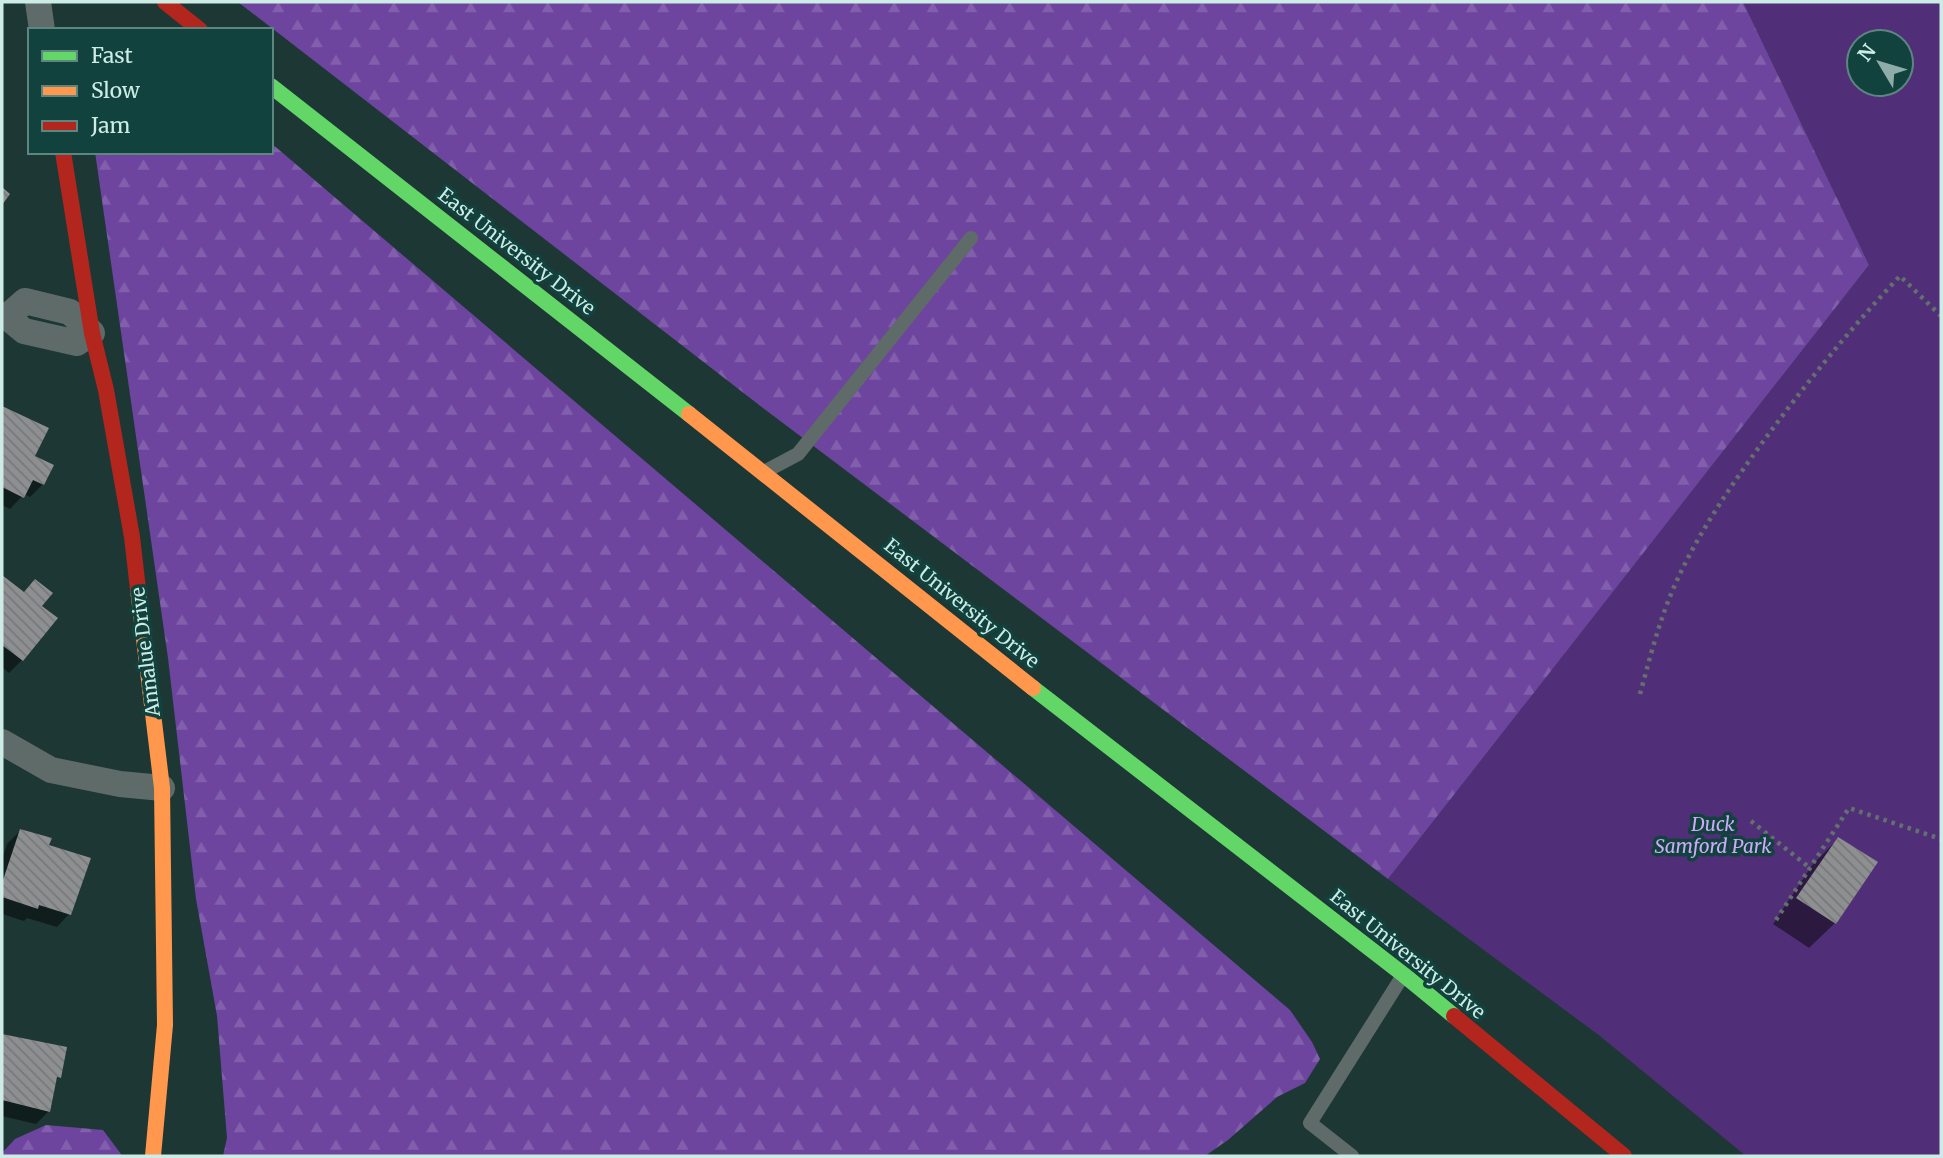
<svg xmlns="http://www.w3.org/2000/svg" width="1943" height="1158" viewBox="0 0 1943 1158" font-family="Merriweather,serif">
<defs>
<pattern id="forest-firs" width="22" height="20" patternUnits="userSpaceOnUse" patternTransform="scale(1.75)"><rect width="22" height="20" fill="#6d449e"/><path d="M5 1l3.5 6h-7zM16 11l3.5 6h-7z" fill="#815fac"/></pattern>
<pattern id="building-back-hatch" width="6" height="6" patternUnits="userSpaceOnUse" patternTransform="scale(1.75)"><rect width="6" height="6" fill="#8e8f90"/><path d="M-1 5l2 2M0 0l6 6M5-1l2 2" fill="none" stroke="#76797a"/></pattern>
</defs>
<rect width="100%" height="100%" fill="#1d3735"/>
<!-- green -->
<path fill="#512f78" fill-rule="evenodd" d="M1743,2h198v1154h-195l-146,-120 -212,-157 481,-614zM1859,42h42v42h-42z"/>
<!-- forest -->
<g fill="url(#forest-firs)">
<path d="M238,2h1505l126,263 -481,614 -621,-468z"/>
<path d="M271,143l1019,867 22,32 8,17 -15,24 -28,14 -49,43 -23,16h-982l4,-18 -10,-122 -21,-117 -28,-241 -73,-506h176z"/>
<path d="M46,1125l57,5 18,24 -1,2h-118v-3l13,-14z"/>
</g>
<!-- shadow -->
<g fill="#0007">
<path d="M2,408l45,21 -14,28 10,27 -13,13 -6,-3 -14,15 -8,-4z"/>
<path d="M2,577l38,29 -18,54 -13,13 -7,-6z"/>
<path d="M20,831l27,15 22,68 -12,13 -30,-9 -3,3 -22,-7v-54l5,-16z"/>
<path d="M1838,839l38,24 -41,60 -26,25 -36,-24 40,-60z"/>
<path d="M2,1036l63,12 -6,29 -5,5 -5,29 -13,13 -34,-8z"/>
</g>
<!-- building -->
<g fill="url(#building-back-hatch)">
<path d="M2,187l8,7 -8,11z"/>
<path d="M2,406l47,22 -14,28 19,9 -10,20 -11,-5 -9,18 -22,-11z"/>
<path d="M2,575l22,17 11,-13 18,14 -11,13 16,12 -35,43 -21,-16z"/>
<path d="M20,829l32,9 -3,7 42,13 -20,57 -32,-10 -1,4 -36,-12v-14z"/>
<path d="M1838,837l40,25 -42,62 -40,-26z"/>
<path d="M2,1034l65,13 -6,31 -4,-1 -7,35 -48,-12z"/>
</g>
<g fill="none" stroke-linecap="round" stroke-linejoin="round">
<!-- path -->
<g stroke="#63706f" stroke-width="4.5" stroke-dasharray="3.5 5" stroke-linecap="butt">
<path d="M1640,694c10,-36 19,-73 34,-107 21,-48 50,-91 80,-133 45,-62 93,-122 146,-178l41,40"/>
<path d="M1751,821l59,47"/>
<path d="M1776,920l73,-112 92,31"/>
</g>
<!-- lane -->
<g stroke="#5f6b69" stroke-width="14">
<path d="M766,471l32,-17 173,-216"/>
<path d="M1352,1156l-42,-33 92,-146"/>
</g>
<!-- street -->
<g stroke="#5f6b69" stroke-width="26">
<path d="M38,2l4,28"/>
<path d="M2,315l5,2 17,14 53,12 15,-10 -22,-21 -45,-11 -18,16"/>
<path d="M2,742l49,28 69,14 42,4"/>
</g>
<!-- fast -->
<g stroke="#63d668" stroke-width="16">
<path d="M271,86l418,328"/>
<path d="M1033,688l371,287 50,41"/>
</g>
<!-- slow -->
<g stroke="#ff974d" stroke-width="16">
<path d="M689,414l344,274"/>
<path d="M138,589l24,199 3,237 -12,131"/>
</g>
<!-- jam -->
<g stroke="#b3261e" stroke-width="16">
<path d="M165,2l35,28"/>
<path d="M63,152l29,181 14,57 26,147 6,52"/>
<path d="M1454,1016l170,140"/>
</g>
</g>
<g text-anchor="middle" stroke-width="7" stroke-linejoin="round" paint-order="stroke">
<!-- street labels -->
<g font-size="19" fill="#cdece6" stroke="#12423d">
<text transform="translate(517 251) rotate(38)" y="7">East University Drive</text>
<text transform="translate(962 603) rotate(39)" y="7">East University Drive</text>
<text transform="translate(145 652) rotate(-97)" y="7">Annalue Drive</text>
<text transform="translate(1408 954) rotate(39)" y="7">East University Drive</text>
</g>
<!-- park labels -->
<g font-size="19" font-style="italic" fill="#ceabfa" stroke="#12423d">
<text x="1713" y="831">Duck<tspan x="1713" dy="22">Samford Park</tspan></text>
</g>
</g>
<!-- border -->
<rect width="1943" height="1158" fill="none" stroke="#cdece6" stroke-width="7"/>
<!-- legend -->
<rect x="28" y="28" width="245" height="126" fill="#12423d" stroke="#5d8681" stroke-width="2"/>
<rect x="42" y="51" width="35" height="10" fill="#63d668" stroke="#5d8681" stroke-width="2"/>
<text x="91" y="63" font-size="21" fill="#cdece6">Fast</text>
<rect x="42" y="86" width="35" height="10" fill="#ff974d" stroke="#5d8681" stroke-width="2"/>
<text x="91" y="98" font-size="21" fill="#cdece6">Slow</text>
<rect x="42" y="121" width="35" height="10" fill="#b3261e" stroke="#5d8681" stroke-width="2"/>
<text x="91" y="133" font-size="21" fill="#cdece6">Jam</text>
<!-- north arrow -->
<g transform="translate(1880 63) rotate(308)"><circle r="33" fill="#12423d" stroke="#5d8681" stroke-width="2"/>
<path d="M0-5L12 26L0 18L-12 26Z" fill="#8fada8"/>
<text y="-10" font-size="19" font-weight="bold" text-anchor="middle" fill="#cdece6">N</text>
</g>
</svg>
